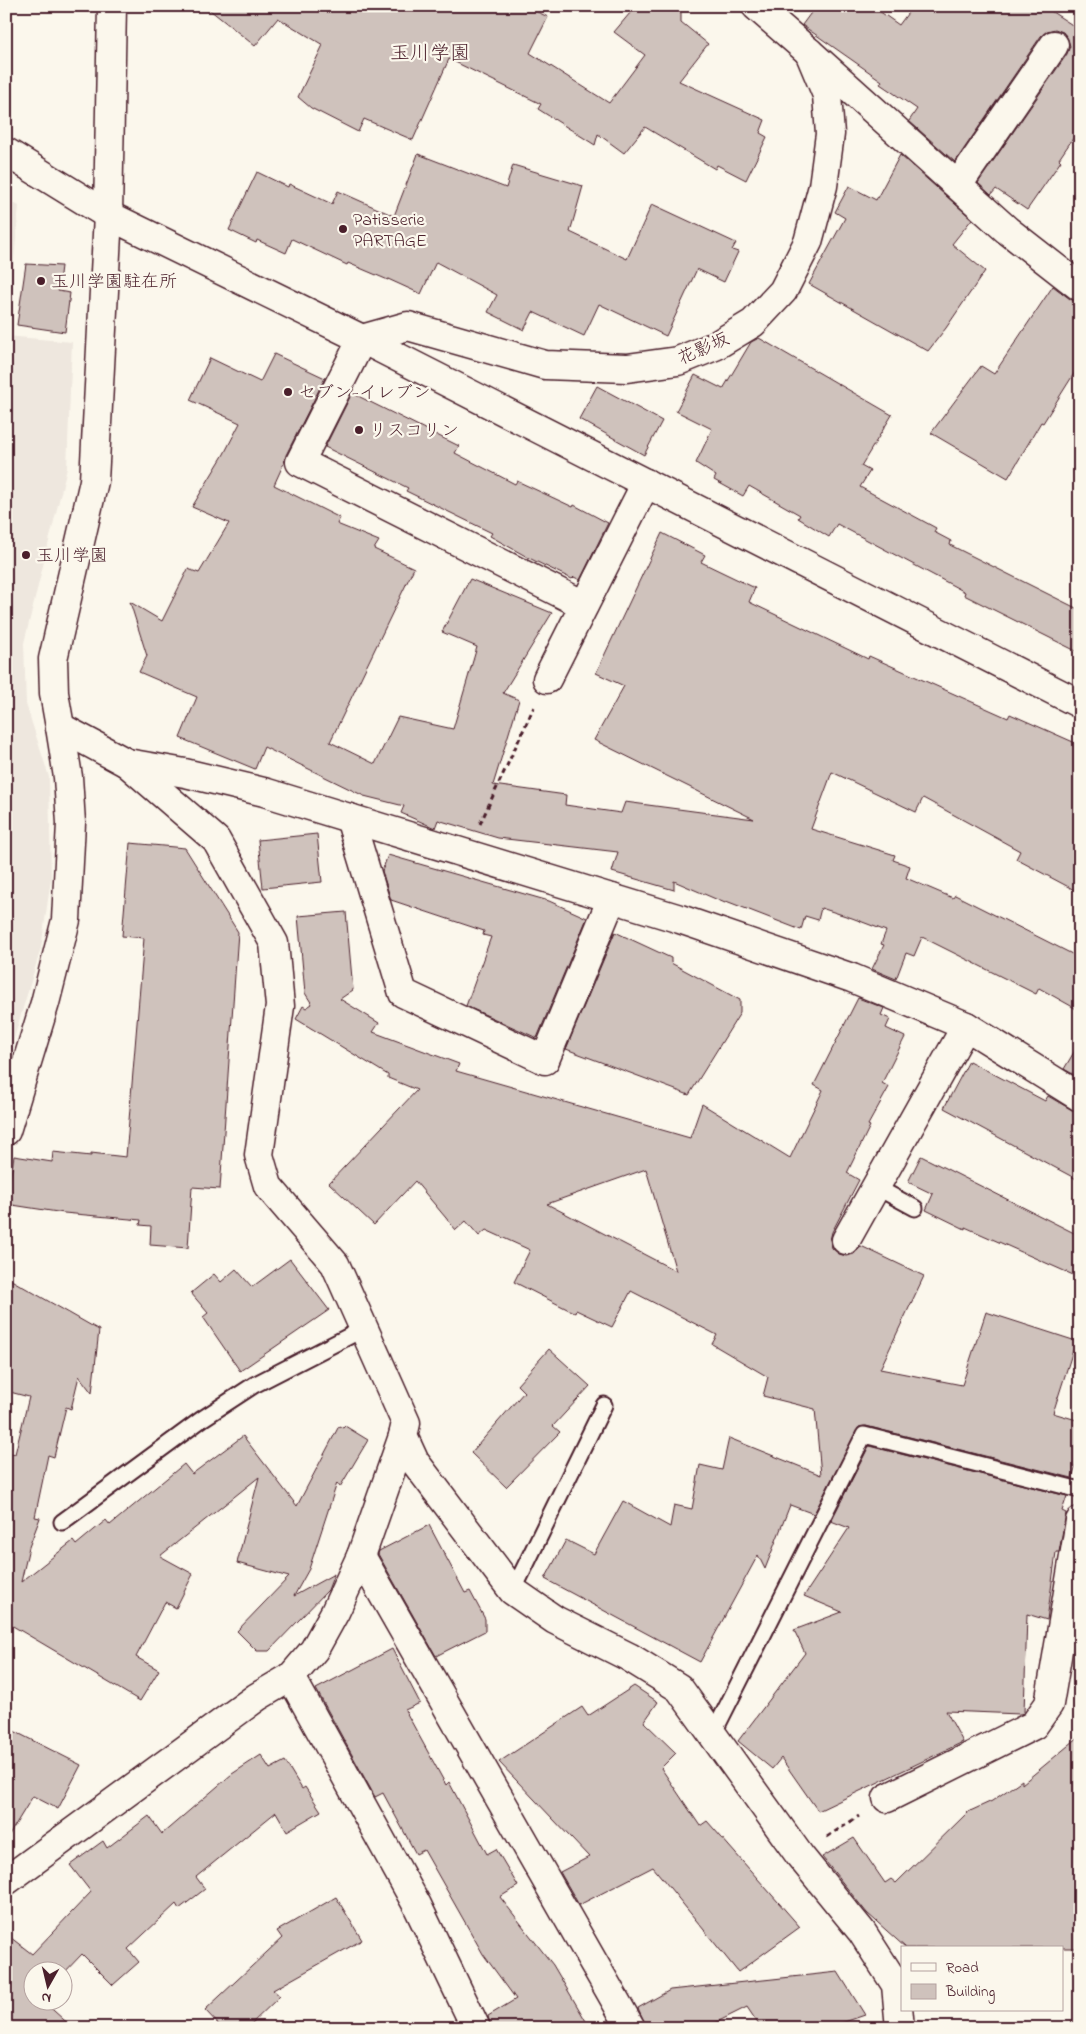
<svg xmlns="http://www.w3.org/2000/svg" width="1086" height="2034" viewBox="0 0 1086 2034" font-family="'Indie Flower','Klee One',sans-serif">
<rect width="100%" height="100%" fill="#fbf7ec"/>
<filter id="ink" filterUnits="userSpaceOnUse"><feTurbulence type="fractalNoise" baseFrequency=".02" numOctaves="2"/><feDisplacementMap in="SourceGraphic" scale="10" xChannelSelector="R" yChannelSelector="G"/><feConvolveMatrix kernelMatrix="1 2 1 2 8 2 1 2 1" color-interpolation-filters="sRGB"/></filter>
<g filter="url(#ink)">
<!-- built -->
<path fill="#eee7de" d="M6,199l13,7 -12,130 65,6 -5,126 -43,175 2,61 23,73 2,102 -10,69 -35,117z"/>
<!-- building -->
<g fill="#cfc2bc" stroke="#4a1f2b" fill-rule="evenodd">
<path d="M205,6h320l23,11 -18,36 79,50 36,-48 -31,-23 22,-26h45v16l27,22 -29,37 86,39 -5,13 7,4 -21,43 -29,-15 -2,4 -70,-42 -21,26 -26,-19 -3,11 -57,-36 3,-5 -92,-45 -36,81 -49,-21 -6,13 -47,-24 -13,-11 25,-52 -45,-27 -23,28z"/>
<path d="M816,6h56l27,19 14,-19h130l37,24v98l-21,31 2,2 -34,49 -31,-21 -5,6 -13,-12 89,-129 3,-8 -2,-7 -5,-7 -8,-3 -8,2 -6,5 -86,126 -46,-41 8,-12 -37,-25 2,-3 -80,-56z"/>
<path d="M418,154l88,34 7,-23 70,21 -13,46 57,27 25,-55 84,39 -4,7 6,2 -14,30 -27,-13 -31,67 -67,-32 -15,32 -51,-24 -9,18 -36,-18 9,-17 -61,-33 -15,32 -33,-15v1l-40,-17 -1,2 -55,-26 -6,14 -29,-13 -1,3 -27,-13 28,-58 31,15 1,-3 43,20 6,-13 56,25z"/>
<path d="M900,155l72,64 -20,25 33,27 -39,57 -18,23 -119,-67 36,-66 -10,-6 14,-26 27,14z"/>
<path d="M26,264l35,2 -3,25 12,2 -5,39 -48,-7z"/>
<path d="M1053,286l17,13 10,3v62l-37,59 -2,-1 -33,56 -77,-45 50,-67 13,8z"/>
<path d="M759,338l133,77 -31,51 9,5 -10,16 76,41 -2,4 17,9 -1,4 130,65v43l-116,-58 1,-3 -128,-68 -8,13 -31,-19 2,-3 -51,-29 -6,10 -29,-16 2,-4 -20,-13 16,-34 -36,-18 19,-36 28,14 28,-47z"/>
<path d="M274,354l51,24 -39,77 -2,8 -10,22 66,33 -3,6 42,17 -5,8 40,19 -84,174 45,22 23,-47 55,12 24,-82 -35,-15 28,-53 82,34 -49,80 16,7 -26,85 73,10 -1,10 56,8 4,-11 129,17 -160,-79 30,-54 -28,-13 66,-140 43,22 -4,7 54,26 -6,14 119,57 1,-3 139,62 2,-4 70,31v148l-64,-34 4,-8 -97,-53 -7,14 -84,-40 -21,57 84,26 -2,5 17,6 -4,12 47,20 2,-3 125,63v53l-41,-23 -3,6 -114,-57 -8,19 -8,-3 -10,26 -24,-10 12,-24 -3,-1 5,-13 -34,-13 -31,-10 -3,12 -13,-4 -4,14 -75,-29 -1,2 -51,-22v9l-62,-18 6,-20 -120,-14 -60,-18 -3,8 -34,-15 3,-7 -40,-10 -100,-49 -9,22 -75,-31 17,-41 -58,-25 8,-16 -17,-54 32,19 26,-52 11,4 30,-50 -37,-16 32,-53 16,-31 -50,-23 20,-42 50,24z"/>
<path d="M597,386l65,35 -18,34 -65,-36z"/>
<path d="M352,393l107,53 -4,7 60,31 2,-3 56,26 1,-2 34,18 -28,57 -6,-3 -2,2 -43,-21 -39,-22 2,-3 -86,-42 2,-3 -83,-41z"/>
<path d="M317,834l5,48 -59,6 -5,-48z"/>
<path d="M130,843l55,5 53,84 -18,257 -28,-2 -4,61 -38,-3 1,-19 -11,-1 1,-5 -77,-7 -58,-9 8,-48 38,6 1,-10 38,4v-3l35,4 18,-219 -22,-2z"/>
<path d="M388,855l161,46 38,17 -50,120 -71,-32 25,-69 -8,-2 1,-4 -93,-31 -9,-29z"/>
<path d="M346,912l7,78 -13,9 39,24 -6,9 86,32 -3,7 234,67 12,-34 88,54 33,-68 -9,-5 44,-87 26,10 -3,7 9,4 -4,9 19,9 -23,46 7,4 -21,38 2,1 -23,47 12,7 -27,52 -2,8 2,8 7,6 7,2 8,-2 7,-8 63,30 -44,93 82,16 24,-73 90,29 -23,72 27,8v31l-8,26 -206,-52 -7,1 -45,87 -24,-9 -25,64 -7,-14 -58,107 -155,-83 21,-39 28,14 29,-53 47,26 4,-22 18,4 8,-44 22,5 7,-32 92,37 -6,-66 -52,-13 5,-19 -56,-33 5,-9 -86,-44 -19,36 -36,-17 -1,3 -61,-31 16,-32 -44,-20 -7,6 -13,-15 -10,9 -41,-49 -41,44 -45,-42 88,-93 -29,-12v-3l-92,-56 7,-13 3,2 6,-4 -7,-11 -7,-77zM646,1169l30,102 -129,-67z"/>
<path d="M615,932l56,26v5l69,37v13l-51,82 -123,-46z"/>
<path d="M1080,1042v36l-16,-9z"/>
<path d="M969,1061l76,40 3,-5 24,14 8,3v68l-136,-73z"/>
<path d="M921,1156l159,80v42l-115,-51v2l-39,-19 7,-16 -25,-12z"/>
<path d="M290,1259l39,51 -89,61 -37,-54 5,-4 -17,-20 23,-19 7,8 15,-13 16,18z"/>
<path d="M6,1277l93,53 -7,63 -13,-17 -8,33 -5,-2 -12,50 -6,-2 -13,62 5,1 -11,29 -8,35 52,-41 3,4 30,-25 4,5 74,-61 8,10 51,-38 54,70 42,-80 4,2 2,-2 23,14 -28,47 -3,-4 -28,86 -15,27 40,-22 -6,16 -59,61h-12l-20,-20 52,-54 -52,-14 22,-86 -99,79 33,18 -17,34 -11,-6 -29,55 23,13 -19,31 -134,-79v-170l9,2 14,-57 -23,-6z"/>
<path d="M549,1349l41,37 -37,40 7,6 -54,55 -35,-34 53,-61 -7,-7z"/>
<path d="M869,1446l198,50 -5,15 4,2 -7,39h-3l-9,68 -20,-6 -3,99 -4,1 -74,-3 17,31 -145,69 -37,-53 -9,11 -34,-28 67,-88 -11,-23 48,-18 -38,-16 45,-68 -18,-7z"/>
<path d="M429,1525l36,68 5,-2 15,28v12l-49,25 -58,-102 1,-3z"/>
<path d="M392,1649l28,54 -15,7 41,75 3,-3 38,72 9,-5 22,37 -18,11 53,68 37,63h-99l-3,-12 28,-17 -33,-45 -59,-104 -8,4 -33,-61 -8,4 -59,-108z"/>
<path d="M634,1686l24,16 -14,20 32,31 -15,15 39,58 7,-5 93,106 -62,45 -85,-105 -74,38 -19,-33 29,-15 -90,-95 83,-55 6,9z"/>
<path d="M6,1727l75,38 -23,44 -25,-13 -27,44z"/>
<path d="M1080,1736v212h-174l-39,-35 -45,-56 32,-19 31,45 6,-4 5,4 72,-71 24,-11 30,-21v4z"/>
<path d="M261,1755l9,14 15,-8 17,28 3,-2 16,24 -34,20 -11,-19 -80,65 9,12 -26,20 -3,-5 -48,45 11,13 -26,23 -31,-31 -20,21v-3h-30v30h12l29,26h-67v-94l26,20 59,-62 -21,-27 33,-24 4,7 42,-32 13,18 70,-60z"/>
<path d="M336,1897l26,43 -89,50 7,6 -33,32h-25l-17,-18 77,-72 -5,-7z"/>
<path d="M838,1972l27,43 -38,13h-66l-14,-21 -42,21h-58l-9,-20 32,-18z"/>
</g>
<g fill="none" stroke-linecap="round" stroke-linejoin="round">
<!-- service casing -->
<g stroke="#4a1f2b" stroke-width="19">
<g id="service">
<path d="M876,1187l39,21"/>
<path d="M62,1522l140,-103 52,-34 109,-56"/>
<path d="M513,1591l91,-186"/>
<path d="M712,1736l152,-301 216,55"/>
</g>
</g>
<!-- minor casing -->
<g stroke="#4a1f2b" stroke-width="31">
<g id="minor">
<path d="M756,6l53,46 198,178 73,57"/>
<path d="M958,185l96,-140"/>
<path d="M362,339l718,365"/>
<path d="M362,339l46,-13 137,39 82,3 51,-7 37,-15 38,-23 30,-32 25,-49 15,-56 7,-52 -3,-39 -18,-43"/>
<path d="M362,339l-62,123 284,143"/>
<path d="M547,679l99,-196"/>
<path d="M127,763l58,10 79,19 416,127 172,59 114,48 114,71"/>
<path d="M350,818l53,175 142,67 67,-162"/>
<path d="M6,1131l39,-128 21,-83 5,-97 -3,-46 -8,-50"/>
<path d="M846,1240l120,-214"/>
<path d="M403,1436l12,26 98,129 42,29 74,37 50,31 121,168 62,76 34,53 4,43"/>
<path d="M361,1556l270,472"/>
<path d="M291,1677l126,228 59,123"/>
<path d="M887,1798l147,-73 15,-21 31,-183"/>
<path d="M6,1881l251,-184 34,-20 23,-27 21,-38 26,-56 42,-120 3,-13 -71,-159 -67,-78 -9,-31 21,-149 -6,-63 -58,-103 -89,-77 -67,-36"/>
</g>
</g>
<!-- tertiary casing -->
<g stroke="#4a1f2b" stroke-width="31">
<g id="tertiary">
<path d="M6,152l102,63 254,124"/>
<path d="M60,727l-6,-34 -1,-34 41,-178 14,-266 4,-209"/>
</g>
</g>
<!-- path -->
<g stroke="#4a1f2b" stroke-width="3" stroke-dasharray="5 4" stroke-linecap="butt">
<path d="M480,824l54,-117"/>
<path d="M827,1837l32,-21"/>
</g>
<!-- service -->
<use href="#service" stroke="#fbf7ec" stroke-width="15"/>
<!-- minor -->
<use href="#minor" stroke="#fbf7ec" stroke-width="28"/>
<!-- tertiary -->
<use href="#tertiary" stroke="#fbf7ec" stroke-width="28"/>
</g>
</g>
<!-- markers -->
<g fill="#4a1f2b" stroke="#fbf7ec" stroke-width="2">
<circle cx="343" cy="229" r="5"/>
<circle cx="41" cy="281" r="5"/>
<circle cx="288" cy="392" r="5"/>
<circle cx="359" cy="430" r="5"/>
<circle cx="26" cy="555" r="5"/>
</g>
<g text-anchor="middle" stroke-width="4.5" stroke-linejoin="round" paint-order="stroke">
<!-- poi labels -->
<g font-size="18" fill="#4a1f2b" stroke="#fbf7ec" text-anchor="start">
<text x="353" y="225">Patisserie<tspan x="353" dy="21">PARTAGE</tspan></text>
<text x="51" y="287">玉川学園駐在所</text>
<text x="298" y="398">セブン-イレブン</text>
<text x="369" y="436">リスコリン</text>
<text x="36" y="561">玉川学園</text>
</g>
<!-- street labels -->
<g font-size="18" fill="#4a1f2b" stroke="#fbf7ec">
<text transform="translate(703 348) rotate(-24)" y="6">花影坂</text>
</g>
<!-- quarter labels -->
<g font-size="20" fill="#4a1f2b" stroke="#fbf7ec">
<text x="430" y="59">玉川学園</text>
</g>
</g>
<!-- margin -->
<rect width="1086" height="2034" fill="none" stroke="#fbf7ec" stroke-width="25"/>
<rect x="12" y="12" width="1061" height="2009" fill="none" stroke="#4a1f2b" stroke-width="2" filter="url(#ink)"/>
<!-- legend -->
<rect x="901" y="1946" width="162" height="65" fill="#fbf7ec" stroke="#b4a19f"/>
<rect x="911" y="1963" width="25" height="8" fill="#fbf7ec" stroke="#b4a19f"/>
<text x="946" y="1972" font-size="15" fill="#4a1f2b">Road</text>
<rect x="911" y="1984" width="25" height="15" fill="#cfc2bc" stroke="#b4a19f"/>
<text x="946" y="1996" font-size="15" fill="#4a1f2b">Building</text>
<!-- north arrow -->
<g transform="translate(48 1986) rotate(188)"><circle r="24" fill="#fbf7ec" stroke="#b4a19f"/>
<path d="M0-4L9 19L0 12L-9 19Z" fill="#4a1f2b"/>
<text y="-8" font-size="14" font-weight="bold" text-anchor="middle" fill="#4a1f2b">N</text>
</g>
</svg>
